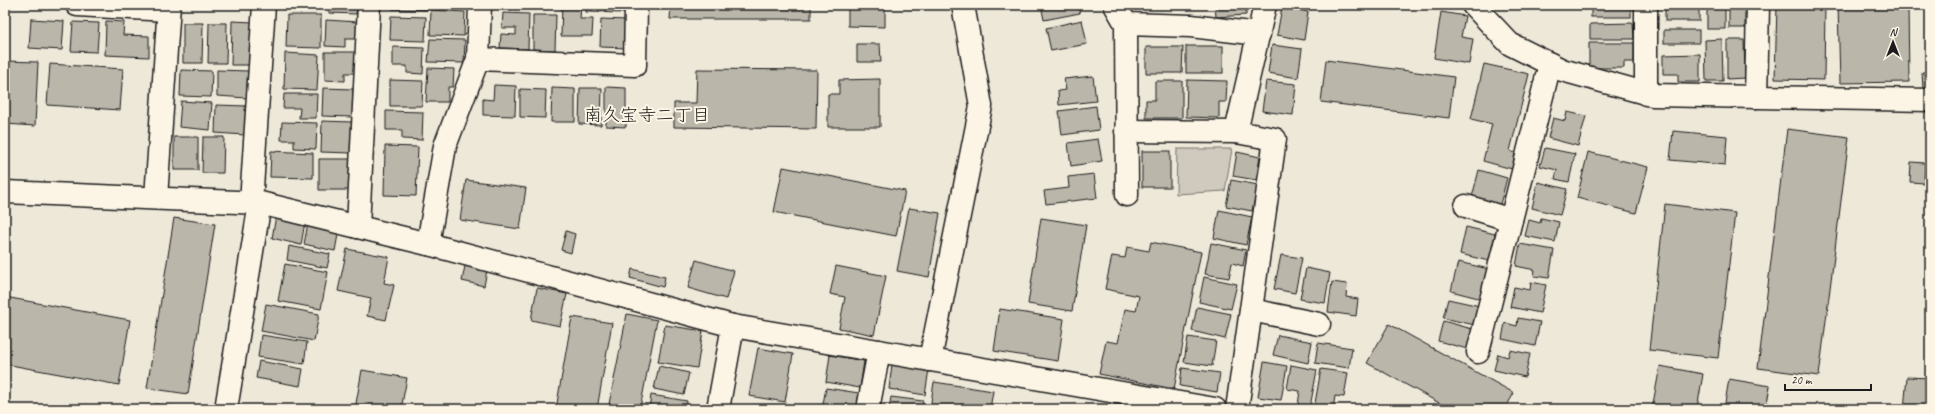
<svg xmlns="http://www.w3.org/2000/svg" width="1935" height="414" viewBox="0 0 1935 414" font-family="Caveat,'Klee One',sans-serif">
<rect width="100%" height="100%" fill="#eee8d9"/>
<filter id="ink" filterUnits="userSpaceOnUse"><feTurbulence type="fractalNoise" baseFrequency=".025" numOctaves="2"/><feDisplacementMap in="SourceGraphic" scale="8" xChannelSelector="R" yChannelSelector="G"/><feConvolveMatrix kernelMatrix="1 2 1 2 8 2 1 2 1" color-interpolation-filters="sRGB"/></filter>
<g filter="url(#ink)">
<!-- green -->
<path fill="#cfcabd" stroke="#76736c" d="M1177,149h55l-7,42 -49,3z"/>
<!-- building -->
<g fill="#bab6aa" stroke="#1c1c1c">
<path d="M286,5h33v3l-33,-1z"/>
<path d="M329,5h28l-1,9 -27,-1z"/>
<path d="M392,5h36v5l-36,-1z"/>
<path d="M509,5h38v4l-38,-1z"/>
<path d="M562,5h19l-1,14h13l-1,17h-31z"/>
<path d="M586,5h38v8l-38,-1z"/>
<path d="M671,5h140v14h-141z"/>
<path d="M1041,5h37l2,8 -36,7z"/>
<path d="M1215,5h31v10l-30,2z"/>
<rect x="1591" y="5" width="40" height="12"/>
<rect x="1707" y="5" width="18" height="24"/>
<rect x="1729" y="5" width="16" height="23"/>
<path d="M1777,5h48l-1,75 -49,-1z"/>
<path d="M1838,5h70l1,77 -69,1z"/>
<path d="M848,7l37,1v19l-37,-1z"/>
<path d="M1282,7l26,5 -4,28 -27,-5z"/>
<rect x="1665" y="8" width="34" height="13"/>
<path d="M431,10l34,2 -1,24 -34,-1z"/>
<path d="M1441,12l24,4 -4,21 12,2 -4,25 -35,-6z"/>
<path d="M503,13l26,1 -1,35 -28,-1 1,-14 15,1v-7h-14z"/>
<path d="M287,15h34v33l-35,-1z"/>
<path d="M533,15h23l-1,35 -22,-1z"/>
<path d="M391,16l35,1 -1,24 -35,-1z"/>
<path d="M31,19l33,2 -2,29 -33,-2z"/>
<path d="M601,19l26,1v28l-27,-1z"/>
<path d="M326,20l32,2 -1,17h-12v8l-20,-1z"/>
<path d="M1082,20l5,24 -36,7 -5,-23z"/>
<path d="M106,21l18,1 -1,13 26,1v21l-44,-2z"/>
<path d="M232,21l21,1 -1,43h-21z"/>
<path d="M73,22l26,1 -2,29 -26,-1z"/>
<path d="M183,23h20l-1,40h-19z"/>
<path d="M209,23h18l-1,40h-18z"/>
<path d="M1633,23l1,16h-44v-15z"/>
<rect x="1664" y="30" width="35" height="13"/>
<path d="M430,39l35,1 -1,23 -36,-1z"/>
<path d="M1722,39l1,42h-17l-1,-41z"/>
<path d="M1727,40h17l1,38 -18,1z"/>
<path d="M1589,43h45v19h-10v6h-35z"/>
<path d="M857,44h23l1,18h-24z"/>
<path d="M1272,45l30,4 -4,29 -30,-5z"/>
<rect x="1186" y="46" width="37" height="27"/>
<path d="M393,47l31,1 -1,26 -16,-1v-7h-14z"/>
<path d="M1146,47h37l-1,26h-36z"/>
<path d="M325,52h31v21h-11v8l-20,-1z"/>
<path d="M285,53l34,2 -2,35 -33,-1z"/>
<path d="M1700,54v28h-22v-8h-15v-19z"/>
<path d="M1326,60l128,17 -5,41 -128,-16z"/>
<path d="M5,61l33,1 -3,64 -30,-2z"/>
<path d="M50,64l73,5 -3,41 -73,-5z"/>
<path d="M1484,64l45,10 -19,77 5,2 -3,16 -29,-8 9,-37 -21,-5z"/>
<path d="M428,68l26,1 -1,18h-5v15h-22z"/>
<path d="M697,69l120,1 -1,59 -142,-2v-24h22z"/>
<path d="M181,70l31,1 -1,26 -31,-1z"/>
<path d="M217,70l31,1 -1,27 -30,-2z"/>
<path d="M1922,72h8v18h-7z"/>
<path d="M1093,76l3,25 -37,4 -1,-14 8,-1 -2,-11z"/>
<path d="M880,79v48h-52v-33h11v-14z"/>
<path d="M390,80l33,1 -1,25h-32z"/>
<path d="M1187,80l40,1 -1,21h-7v16l-33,-1z"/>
<path d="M1155,81h27v37h-36v-18h9z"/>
<path d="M1266,81l30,3 -3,31 -31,-4z"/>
<path d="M494,85l22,1 -1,30 -32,-1v-16l10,1z"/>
<path d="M606,87l20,1v39l-20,-1z"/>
<path d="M323,88l30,1v28l-31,-1z"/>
<path d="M552,88l23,1v33h-24z"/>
<path d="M580,88h22l-1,37 -22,-1z"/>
<path d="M520,89l26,1 -1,28 -25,-1z"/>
<path d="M284,94h33l-1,24h-17l1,-10h-17z"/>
<path d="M181,101l31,2 -2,27 -31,-3z"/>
<path d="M216,105l31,1 -2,29 -30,-2z"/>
<path d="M1096,106l3,24 -37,5 -3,-24z"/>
<path d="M386,111l37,1 -1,28 -20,-1v-9h-16z"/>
<path d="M1567,112l19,4 -8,30 -30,-8 5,-20 12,3z"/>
<path d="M322,121l30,1 -1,31 -30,-1z"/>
<path d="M282,122l35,1 -1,26 -22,-1v-8h-13z"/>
<path d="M1787,129l62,8 -30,239 -61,-8z"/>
<path d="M1673,131l54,5 -2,29 -55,-5z"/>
<rect x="174" y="137" width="24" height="33"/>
<path d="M203,137h21l-1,36h-21z"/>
<path d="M1098,139l4,22 -31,5 -3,-23z"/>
<path d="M385,146l33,1 -2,49 -32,-1z"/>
<path d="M1545,148l30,6 -6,28 -14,-3 2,-9 -17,-4z"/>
<path d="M271,151l42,2v25l-43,-1z"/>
<rect x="1142" y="151" width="28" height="36"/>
<path d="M1237,152l23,5 -4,23 -23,-4z"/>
<path d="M1588,152l60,15 -12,46 -59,-15z"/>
<path d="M319,159h32l-1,31h-31z"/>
<path d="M1911,162l14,1 -1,20 -14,-1z"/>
<path d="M783,167l122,24 -9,45 -122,-24z"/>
<path d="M1479,170l28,8 -8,30 -28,-7z"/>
<path d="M1094,174l3,24 -51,6 -2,-13 25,-3 -1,-11z"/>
<path d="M466,180l60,8 -6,41 -60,-9z"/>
<path d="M1231,180l27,5 -6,26 -26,-5z"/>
<path d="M1538,182l29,7 -7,26 -28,-7z"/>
<path d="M1665,204l70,9 -17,145 -69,-8z"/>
<path d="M909,208l31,5 -11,64 -32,-6z"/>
<path d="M1219,210l33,7 -6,28 -32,-7z"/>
<path d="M276,216l29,6 -4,23 -29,-7z"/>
<path d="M174,218l41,6 -27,170 -41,-6z"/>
<path d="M1041,218l45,7 -14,86 -44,-7z"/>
<path d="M1541,218l18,4 -4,20 -30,-6 4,-16 11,3z"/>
<path d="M308,223l31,6 -4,22 -31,-7z"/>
<path d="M1466,227l29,7 -6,27 -29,-7z"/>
<path d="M566,231l9,3 -4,19 -10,-3z"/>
<path d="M1151,242l50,10 -27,137 -75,-15 7,-33 12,2 7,-34 11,2 3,-15 -34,-7 7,-33 13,2 2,-11 22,4z"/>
<path d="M1211,243l35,7 -3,16 -11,-3 -3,15 -24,-4z"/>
<path d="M1520,244l34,6 -5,28 -15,-2 1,-6 -19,-4z"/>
<path d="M289,246l41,8 -3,14 -40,-8z"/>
<path d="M347,249l42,8 -5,26 10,2 -8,35 -19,-4 4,-18 -33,-7z"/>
<path d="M1281,255l21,3 -7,35 -21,-4z"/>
<path d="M696,260l38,11 -8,28 -38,-11z"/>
<path d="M1458,262l31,7 -7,30 -31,-8z"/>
<path d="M285,264l43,8 -7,37 -43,-8z"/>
<path d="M465,266l22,4 -3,16 -22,-5z"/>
<path d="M836,266l50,10 -12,59 -35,-7 6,-31 -15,-3z"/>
<path d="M1306,268l24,5 -5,30 -25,-4z"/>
<path d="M632,269l33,8 -2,10 -33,-9z"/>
<path d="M1204,277l33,7 -6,25 -32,-7z"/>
<path d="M1332,282l15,2 -1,13 12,2 -2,17 -28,-4z"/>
<path d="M1531,282l15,3 -6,28 -30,-6 4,-20 16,3z"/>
<path d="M537,288l30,6 -7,32 -29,-6z"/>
<path d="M5,297l125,23 -11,65 -114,-21z"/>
<path d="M1448,299l32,7 -5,19 -32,-7z"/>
<path d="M266,304l53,10 -5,27 -53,-10z"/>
<path d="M1197,307l34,7 -6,25 -33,-8z"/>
<path d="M1000,309l64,10 -6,42 -64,-10z"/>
<path d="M627,314l30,6 -17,89h-32z"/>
<path d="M572,317l40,6 -15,86h-41z"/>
<path d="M1518,318l22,4 -5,24 -33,-7 3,-16 12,3z"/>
<path d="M1443,321l33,9 -5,20 -33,-9z"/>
<path d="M1389,324l125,69 -9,16h-55l-83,-46z"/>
<path d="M665,325l38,6 -6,37 -39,-6z"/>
<path d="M261,335l46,7 -3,22 -46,-7z"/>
<path d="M1278,335l34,7 -4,21 -35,-8z"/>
<path d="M1188,337l28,4 -4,25 -28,-4z"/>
<path d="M1318,343l34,5 -3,20 -34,-5z"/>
<path d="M758,348l35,6 -8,48 -36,-6z"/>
<path d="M1510,350l20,4 -5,23 -31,-7 4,-16 10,3z"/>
<path d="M830,355l34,6 -4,27 -34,-6z"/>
<path d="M259,361l44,8 -3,17 -44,-8z"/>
<path d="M1264,362l23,4 -6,34 -23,-3z"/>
<path d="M892,364l37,5 -4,26 -36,-6z"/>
<path d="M1291,365l26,5 -7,37 -12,-2 2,-14 -13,-2z"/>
<path d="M659,366l30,7 -5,22 -30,-6z"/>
<path d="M1660,366l43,8 -6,35h-45z"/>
<path d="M1182,368l38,5 -3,19 -37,-6z"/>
<path d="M1321,369l27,4 -4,24 -9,-1 -2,13h-19z"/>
<path d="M362,370l45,8 -6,31h-46z"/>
<path d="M1907,377l23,1v31h-26z"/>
<path d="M1729,379l41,7 -4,23h-42z"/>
<path d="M934,382l59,9 -3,18h-60z"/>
<path d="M826,388l33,5 -3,16h-34z"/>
<path d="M651,395l36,6 -1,8h-37z"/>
<path d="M891,397l32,4 -1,8h-33z"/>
<path d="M155,404l30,4v1h-31z"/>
</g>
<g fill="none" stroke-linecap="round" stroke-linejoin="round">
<!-- minor casing -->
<g stroke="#1c1c1c" stroke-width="25">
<g id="minor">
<path d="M77,5l91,5"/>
<path d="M1115,5l11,19 1,171"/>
<path d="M1473,5l37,39 52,26 90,25 278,5"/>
<path d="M1126,24l65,2 68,8"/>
<path d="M478,59l157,6 1,-60"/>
<path d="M1646,94v-89"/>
<path d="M1756,97l2,-92"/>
<path d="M1126,131l110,1"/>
<path d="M5,192l255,11 168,41 305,82 482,83"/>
<path d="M156,198l13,-193"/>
<path d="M251,203l13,-198"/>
<path d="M1466,206l45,14"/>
<path d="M358,227l11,-222"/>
<path d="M428,244l17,-98 33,-87 2,-54"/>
<path d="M1251,310l68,14"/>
<path d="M1478,352l72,-288"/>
<path d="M930,360l51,-254 -18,-101"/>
<path d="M226,409l34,-206"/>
<path d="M718,409l15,-83"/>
<path d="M868,409l11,-58"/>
<path d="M1237,409l38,-270 -39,-7 29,-127"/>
</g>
</g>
<!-- minor -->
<use href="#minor" stroke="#fcf5e5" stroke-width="22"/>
</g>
</g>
<g text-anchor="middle" stroke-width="4" stroke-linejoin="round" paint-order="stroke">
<!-- neighbourhood labels -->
<g font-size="18" fill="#1c1c1c" stroke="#fcf5e5">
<text x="647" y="121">南久宝寺二丁目</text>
</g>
</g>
<!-- margin -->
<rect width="1935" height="414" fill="none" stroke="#fcf5e5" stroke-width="20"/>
<rect x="10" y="10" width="1915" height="394" fill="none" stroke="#1c1c1c" stroke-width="1.5" filter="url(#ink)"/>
<!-- north arrow -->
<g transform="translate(1893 42)" stroke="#fcf5e5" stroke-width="3" paint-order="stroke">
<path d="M0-3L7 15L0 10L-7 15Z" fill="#1c1c1c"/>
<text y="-6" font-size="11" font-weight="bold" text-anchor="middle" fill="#1c1c1c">N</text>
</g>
<!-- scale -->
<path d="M1785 384v6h86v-6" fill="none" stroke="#1c1c1c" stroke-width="2"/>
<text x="1791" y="384" font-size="12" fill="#1c1c1c" stroke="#fcf5e5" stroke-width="3" paint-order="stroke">20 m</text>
</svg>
